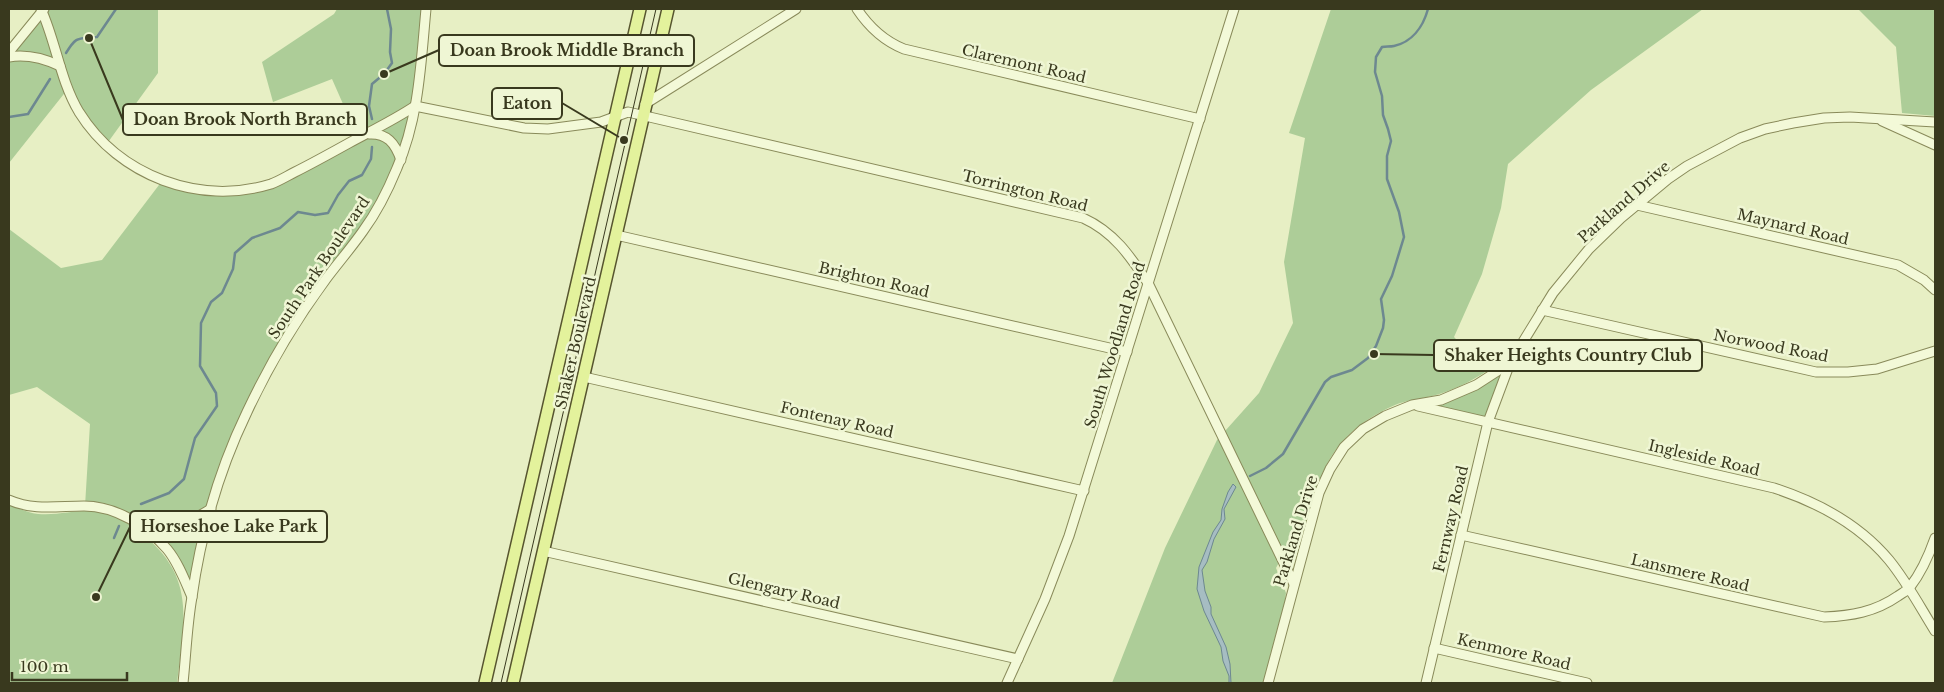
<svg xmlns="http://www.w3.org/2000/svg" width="1944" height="692" viewBox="0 0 1944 692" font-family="'Libre Baskerville',serif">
<rect width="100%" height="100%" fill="#e7efc4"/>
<!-- green -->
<g fill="#adcd98">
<path d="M44,9h114v64l-52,72 -39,-55 -58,73v-111z"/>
<path d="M337,9h89l-11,97 -32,92 -86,122 -73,145 -32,132 -25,-48 -30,-27 -52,-16 5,-82 -53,-37 -28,8v-166l52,39 41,-8 60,-79 36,8 74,-6 86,-45 -26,-59 -59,23 -11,-40 72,-48z"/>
<path d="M1331,9h372l-112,81 -83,74 -7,44 -19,66 -28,63 33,34c-17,11 -35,20 -55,25 -12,3 -25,4 -37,9 -19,8 -39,21 -53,37 -16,18 -26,44 -32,67 -3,10 -3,21 -9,29 -3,6 -8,9 -15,11l-10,19 10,25 -1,8 -14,51 -7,31h-152l53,-135 52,-108 42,-47 34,-70 -9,-61 21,-124 -16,-5z"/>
<path d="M1858,9h77v107l-33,-3 -6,-66z"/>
<path d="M1510,363l-22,59 -76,-17 29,-5z"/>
<path d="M9,505c9,3 20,8 29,9 22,2 43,-6 65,-2 15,3 27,12 39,22 55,43 42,89 35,149h-168z"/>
</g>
<!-- water -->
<path fill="#a6bdc2" stroke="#6d8890" d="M1233,484l3,3 -12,22 1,10 -11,20 -7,23 -5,8 3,21 6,16v7l15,33 4,17 1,19h-2v-7l-6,-15 -2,-14 -17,-36 -7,-22 2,-22 14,-35 8,-12 1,-11 6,-17z"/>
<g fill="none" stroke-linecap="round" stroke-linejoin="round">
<!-- stream -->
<g stroke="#6d8890" stroke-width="2.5">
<path d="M66,53c11,-18 12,-14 31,-16l19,-28"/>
<path d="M9,117l19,-3 22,-35"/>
<path d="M372,119l-3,-13 3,-22 12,-10 8,-11 -2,-11 1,-23 -4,-20"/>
<path d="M1250,476l16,-8 17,-14 42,-72 6,-5 21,-7 16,-12 8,-12 7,-18 1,-8 -3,-21 11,-23 12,-39 -5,-25 -12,-33v-23l4,-15 -3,-12 -5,-14 -1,-19 -7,-24 1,-15 6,-10c4,-1 7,0 12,-1 18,-4 29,-19 34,-37"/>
<path d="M141,504l28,-11 15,-14 11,-41 22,-32 -1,-13 -16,-27 1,-43 10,-21 11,-9 11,-24 2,-16 17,-15 28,-10 18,-16 17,3 13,-2 10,-18 11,-14 13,-6 9,-16 1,-12"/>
<path d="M114,538l5,-12"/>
</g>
<!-- minor casing -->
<g stroke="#898a5a" stroke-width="11">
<g id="minor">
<path d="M41,9c15,33 19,71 38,103 40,64 120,94 192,72 8,-3 16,-8 24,-12 18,-9 36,-19 54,-29 22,-12 45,-23 66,-37l109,22 24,1 53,-7 27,-10 455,106c31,14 47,38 65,65l146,301"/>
<path d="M857,9c12,18 27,32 47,40l296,70"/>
<path d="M9,52l35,-43"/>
<path d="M9,57c18,-3 34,1 51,9"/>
<path d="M645,104l151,-95"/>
<path d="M1882,121l53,24"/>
<path d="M369,134c18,-1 26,9 32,26"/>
<path d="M1637,205l261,60 26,15 11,10"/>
<path d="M616,235l511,117"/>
<path d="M1542,310l274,62h32l29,-3 58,-18"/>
<path d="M584,377l500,114"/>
<path d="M1418,406l356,82c43,14 85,36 115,72 18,22 31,47 46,71"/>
<path d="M9,500c25,11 49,6 75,6 32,0 63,20 83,43 11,13 18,32 25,48"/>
<path d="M137,522l33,5 22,-7 19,-11"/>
<path d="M1461,535l363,82c27,-1 51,-5 74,-21 4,-3 9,-5 12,-9 11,-14 19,-32 25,-49"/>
<path d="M543,551l475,108"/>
<path d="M1434,648l153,35"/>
<path d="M183,683c3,-28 4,-58 9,-86 9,-64 27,-127 55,-185 22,-47 48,-91 79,-133 12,-16 25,-31 37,-48 14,-19 25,-41 34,-63 22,-50 24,-106 29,-159"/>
<path d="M1007,683l38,-84 24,-63 165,-527"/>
<path d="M1268,683l51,-190 11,-24 14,-22 19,-18 22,-13 27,-11 29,-5 35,-15 34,-22 43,-70 36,-44 32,-31 47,-39 19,-13 53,-28 25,-9 28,-6 31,-5 26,-1 85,5"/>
<path d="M1426,683l62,-261 22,-59"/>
</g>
</g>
<!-- major casing -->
<g stroke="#57552f" stroke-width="14">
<g id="major">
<path d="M485,683l155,-674"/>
<path d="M513,683l155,-674"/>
</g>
</g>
<!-- minor -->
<use href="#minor" stroke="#f3f9d8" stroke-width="9"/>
<!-- major -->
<use href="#major" stroke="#e3f29c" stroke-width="11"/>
<!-- tram -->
<path stroke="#39391e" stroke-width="1" d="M501,683l155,-674"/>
</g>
<g text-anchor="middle" stroke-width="5" stroke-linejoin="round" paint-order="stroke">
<!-- street labels -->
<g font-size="15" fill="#39391e" stroke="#eff6d4">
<text transform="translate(1024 64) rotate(13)" y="5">Claremont Road</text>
<text transform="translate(1025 191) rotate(14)" y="5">Torrington Road</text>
<text transform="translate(1624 202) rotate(-41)" y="5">Parkland Drive</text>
<text transform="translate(1793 227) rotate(13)" y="5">Maynard Road</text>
<text transform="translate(319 268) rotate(-56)" y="5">South Park Boulevard</text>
<text transform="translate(874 280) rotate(13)" y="5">Brighton Road</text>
<text transform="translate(576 343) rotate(-77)" y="5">Shaker Boulevard</text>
<text transform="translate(1115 345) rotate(-73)" y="5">South Woodland Road</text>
<text transform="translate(1771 346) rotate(11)" y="5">Norwood Road</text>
<text transform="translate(837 420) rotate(13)" y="5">Fontenay Road</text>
<text transform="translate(1704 458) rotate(13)" y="5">Ingleside Road</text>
<text transform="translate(1451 519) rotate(-77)" y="5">Fernway Road</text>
<text transform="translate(1296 531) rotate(-73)" y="5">Parkland Drive</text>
<text transform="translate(1690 573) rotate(13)" y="5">Lansmere Road</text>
<text transform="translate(784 591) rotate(13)" y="5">Glengary Road</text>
<text transform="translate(1514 652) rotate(13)" y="5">Kenmore Road</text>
</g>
</g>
<!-- callouts -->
<path fill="none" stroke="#39391e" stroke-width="2" d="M384 74L439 50M624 140L562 103M89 38L123 120M1374 354L1434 355M96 597L130 527"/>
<g fill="#39391e" stroke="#eff6d4" stroke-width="2">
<circle cx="384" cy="74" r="5"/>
<circle cx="624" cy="140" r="5"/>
<circle cx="89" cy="38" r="5"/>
<circle cx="1374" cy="354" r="5"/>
<circle cx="96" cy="597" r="5"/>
</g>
<g fill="#eff6d4" stroke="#39391e" stroke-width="2">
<rect x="439" y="35" width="255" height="31" rx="5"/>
<rect x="492" y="88" width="70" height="31" rx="5"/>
<rect x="123" y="104" width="244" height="31" rx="5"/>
<rect x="1434" y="340" width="268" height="31" rx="5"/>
<rect x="130" y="511" width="197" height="31" rx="5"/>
</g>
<g font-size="16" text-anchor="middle" font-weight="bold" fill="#39391e">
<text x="567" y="56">Doan Brook Middle Branch</text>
<text x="527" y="109">Eaton</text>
<text x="245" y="125">Doan Brook North Branch</text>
<text x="1568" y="361">Shaker Heights Country Club</text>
<text x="229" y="532">Horseshoe Lake Park</text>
</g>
<!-- border -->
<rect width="1944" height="692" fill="none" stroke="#39391e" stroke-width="20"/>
<!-- scale -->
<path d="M12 672v8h115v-8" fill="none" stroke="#39391e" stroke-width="2.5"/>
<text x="20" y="672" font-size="15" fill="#39391e" stroke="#eff6d4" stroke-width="4" paint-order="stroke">100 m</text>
</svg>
